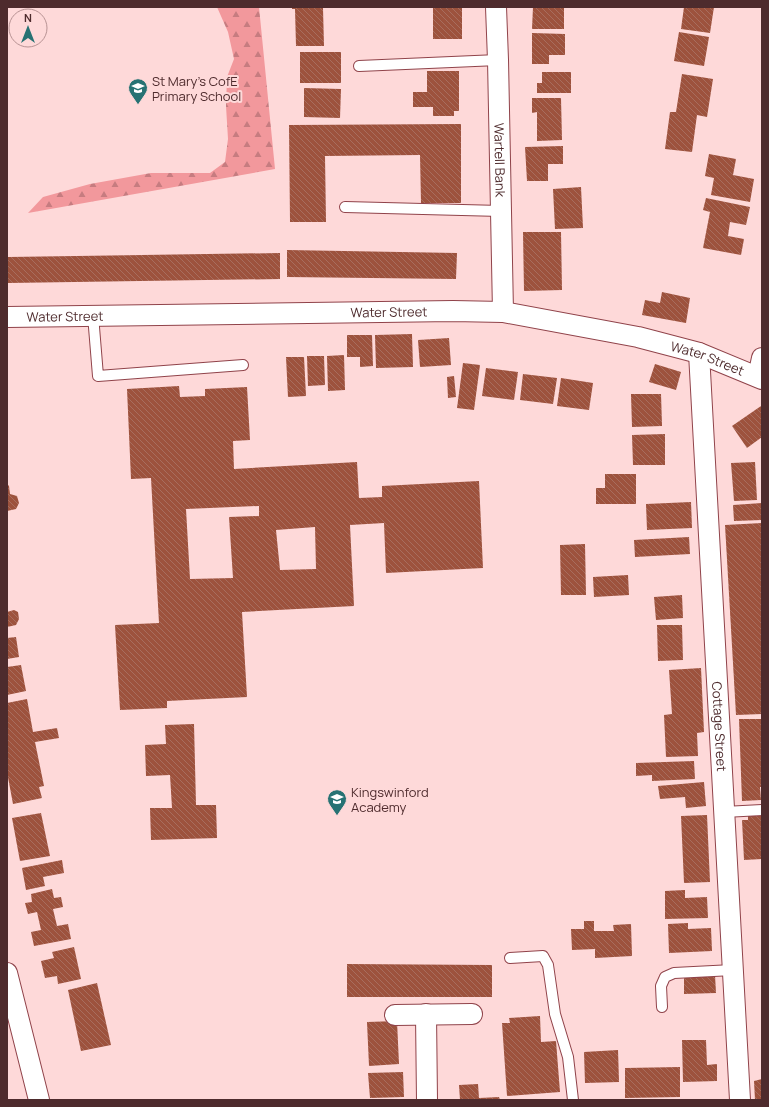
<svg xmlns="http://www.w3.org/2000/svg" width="769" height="1107" viewBox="0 0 769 1107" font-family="Manrope,sans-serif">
<defs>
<pattern id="forest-firs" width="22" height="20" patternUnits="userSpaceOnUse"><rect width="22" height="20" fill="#f2989c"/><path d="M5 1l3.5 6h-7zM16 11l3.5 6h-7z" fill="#c67c80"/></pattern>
<pattern id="building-back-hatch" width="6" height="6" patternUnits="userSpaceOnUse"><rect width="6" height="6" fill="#9d523d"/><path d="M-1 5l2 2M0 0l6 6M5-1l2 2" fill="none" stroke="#a86d5e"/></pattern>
</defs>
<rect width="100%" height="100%" fill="#fed9d9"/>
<!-- forest -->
<path fill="url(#forest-firs)" d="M217,7h42l16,162 -247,44 15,-16 47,-13 61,-11h59l15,-11 3,-23 -2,-33 1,-29 7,-18 -6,-27z"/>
<!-- building -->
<g fill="url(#building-back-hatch)" fill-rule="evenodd">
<path d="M292,7l31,1 1,38h-28l-1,-37h-3z"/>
<rect x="433" y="7" width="29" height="32"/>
<path d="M533,7h31v22h-32z"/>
<path d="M684,7h30l-4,26 -29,-4z"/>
<path d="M679,32l30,5 -5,29 -30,-5z"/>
<path d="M532,33l33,1v21h-16v9h-17z"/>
<rect x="300" y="52" width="41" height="31"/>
<path d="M427,71h32v40h-5v5h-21v-9h-20v-15h14z"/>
<path d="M542,72h29v21h-34v-10h5z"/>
<path d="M682,74l31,5 -6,38 -10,-2 -5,37 -27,-3 5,-37h6z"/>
<path d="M304,88l37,1 -1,29 -36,-1z"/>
<path d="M532,98h29l1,42 -25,1v-29l-5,1z"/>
<path d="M461,124v79h-40l-1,-48 -95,1 1,66h-36l-1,-97z"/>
<path d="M563,146v18h-15v17h-21l-2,-34z"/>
<path d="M709,154l27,5 -3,16 21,4 -4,23 -39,-7 3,-17 -9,-2z"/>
<path d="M581,187l2,41 -28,1 -2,-40z"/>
<path d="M706,198l44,9 -4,18 -16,-3 -2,14 16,3 -3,16 -38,-7 7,-36 -7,-2z"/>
<path d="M523,232h38l1,58 -38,1z"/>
<path d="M287,250l170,3 -1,26 -169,-2z"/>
<path d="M280,253v26l-272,4v-26z"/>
<path d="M662,292l28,6 -4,25 -44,-8 3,-15 15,3z"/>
<path d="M412,334l1,33 -37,1 -1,-33z"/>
<path d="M347,335h25l1,31 -13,1v-10h-13z"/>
<path d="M449,338l2,27 -31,2 -2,-27z"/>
<path d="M344,355l1,35 -17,1 -1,-35z"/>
<path d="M307,356h17l1,29 -17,1z"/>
<path d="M286,357h18l2,39 -18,1z"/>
<path d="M463,363l17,2 -6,45 -17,-2z"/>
<path d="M655,364l26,8 -5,18 -27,-8z"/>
<path d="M486,368l32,4 -4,28 -32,-4z"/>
<path d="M523,374l34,4 -4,26 -33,-4z"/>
<path d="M454,376l2,21 -8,1 -1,-21z"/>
<path d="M561,378l32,5 -4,27 -32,-4z"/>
<path d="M179,386l1,11 25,-1v-7l42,-2 3,53 -17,1 1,28 123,-7 2,36 23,-1v-11l97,-5 4,87 -97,5 -2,-50 -34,2 4,81 -112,6 5,85 -80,4v7l-47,2 -5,-85 44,-2 -8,-145 -20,1 -4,-90zM259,506v10l-30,1 4,61 -43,1 -4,-70zM315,527l1,42 -36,1 -4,-40z"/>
<path d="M631,394h30l1,32 -30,1z"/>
<path d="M761,406l1,31 -15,11 -15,-22z"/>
<path d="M665,434v31h-32l-1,-30z"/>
<path d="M755,462l2,38 -23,1 -3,-38z"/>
<path d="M605,474h31v30h-40v-16h9z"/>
<path d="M7,484l2,2 1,8 7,2 2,7 -3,6 -9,2z"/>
<path d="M691,502l1,26 -45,2 -1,-26z"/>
<path d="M762,503v17l-28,1 -1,-16z"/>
<path d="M762,523v191l-26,1 -11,-190z"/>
<path d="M689,537l1,17 -55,3 -1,-17z"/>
<path d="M585,544l1,51h-25l-1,-50z"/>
<path d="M628,575l1,20 -35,2 -1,-20z"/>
<path d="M682,595l1,23 -27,2 -2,-23z"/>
<path d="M14,610l4,2 1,7 -3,6 -9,2v-15z"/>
<path d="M657,625h25l1,35 -25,1z"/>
<path d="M16,637l3,20 -12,2v-21z"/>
<path d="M21,665l5,26 -19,4v-28z"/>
<path d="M701,668l3,64 -7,1 1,23 -32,1 -2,-42 8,-1 -3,-44z"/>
<path d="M27,699l6,33 24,-4 2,10 -24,4 9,44 -5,1 3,11 -29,6 -6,-32v-69z"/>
<path d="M739,719h23v68h-2l1,13 -19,1z"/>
<path d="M194,724l2,81h20l1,33 -66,2 -1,-32h22l-2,-33 -24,1 -1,-31 21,-1 -1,-19z"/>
<path d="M694,761l1,18 -43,2v-6l-16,1v-13z"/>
<path d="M704,782l2,24 -20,2 -1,-11 -25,2 -2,-13z"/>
<path d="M41,813l9,43 -30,5 -8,-43z"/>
<path d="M762,813v46l-18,1 -2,-40h6v-6z"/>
<path d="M707,815l3,67 -26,1 -3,-67z"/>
<path d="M62,860l2,13 -21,4 2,9 -19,4 -4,-22z"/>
<path d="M52,889l2,9 7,-1 2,10 -10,2 4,17 11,-2 3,15 -37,7 -3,-14 10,-2 -4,-18 -9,2 -3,-11 7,-1 -1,-8z"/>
<path d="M685,890v8l22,-1 1,21 -43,1v-28z"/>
<path d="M584,921h10v10h20l-1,-6 18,-1 1,32 -37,2v-9l-23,1 -1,-21h13z"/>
<path d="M688,923v6l23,-1 1,23 -43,2 -1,-29z"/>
<path d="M74,947l7,32 -23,5 -1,-8 -12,2 -4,-17 13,-3 -2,-6z"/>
<path d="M347,964l145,1v32h-145z"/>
<path d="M715,975l1,18 -32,1v-18z"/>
<path d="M97,983l14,62 -30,6 -13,-61z"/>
<path d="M540,1016l1,26 15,-1 4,51 -53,4 -5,-73h8l-1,-5z"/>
<path d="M397,1021l2,43 -30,2 -2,-44z"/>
<path d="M682,1040h24l1,25 10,-1v17l-34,1z"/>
<path d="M618,1050l1,32 -34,1 -1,-31z"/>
<path d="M680,1067v30l-55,1v-30z"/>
<path d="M403,1072l1,25 -34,1 -2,-25z"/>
<path d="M762,1079v21h-7l-1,-19z"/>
<path d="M478,1084l1,14 20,-1 1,3h-40l-1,-15z"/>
</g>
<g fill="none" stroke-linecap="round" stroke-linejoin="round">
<!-- service casing -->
<g stroke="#90434a" stroke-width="12">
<g id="service">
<path d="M359,66l139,-6"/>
<path d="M345,207l156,4"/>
<path d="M93,315l5,61 145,-11"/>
<path d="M724,812l38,-2"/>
<path d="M510,958l33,-2 5,9 7,49 13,43 5,43"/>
<path d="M662,1007l-1,-21 4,-9 9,-4 59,-3"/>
</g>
</g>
<!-- minor casing -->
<g stroke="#90434a" stroke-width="22">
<g id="minor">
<path id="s1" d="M496,7l2,53 5,252"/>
<path id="s2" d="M7,317l446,-6 50,1 135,25 61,16 63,26"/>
<path id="s3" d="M699,353l41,747"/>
<path d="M758,377l4,-19"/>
<path d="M7,973l32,127"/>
<path d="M426,1014l1,86"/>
<path d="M395,1015l77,-1"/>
</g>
</g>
<!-- service -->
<use href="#service" stroke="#fff" stroke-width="10"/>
<!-- minor -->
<use href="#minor" stroke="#fff" stroke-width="20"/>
</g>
<!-- icons -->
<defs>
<g id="school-pin" transform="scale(1)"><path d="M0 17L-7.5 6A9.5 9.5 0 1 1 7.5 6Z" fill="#277273" stroke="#fed9d9"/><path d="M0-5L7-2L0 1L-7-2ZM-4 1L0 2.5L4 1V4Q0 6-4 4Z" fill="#fff"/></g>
</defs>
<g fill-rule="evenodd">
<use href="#school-pin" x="138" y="88"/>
<use href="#school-pin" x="337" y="799"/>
</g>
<g text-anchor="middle" stroke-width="4" stroke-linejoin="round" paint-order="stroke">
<!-- poi labels -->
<g font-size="13" fill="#4e2b2d" stroke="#fed9d9" text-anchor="start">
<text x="152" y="86">St Mary's CofE<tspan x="152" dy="15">Primary School</tspan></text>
<text x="351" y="797">Kingswinford<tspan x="351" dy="15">Academy</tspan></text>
</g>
<!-- street labels -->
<g font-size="13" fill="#4e2b2d" stroke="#fed9d9">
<text dy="5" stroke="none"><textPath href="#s1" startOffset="153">Wartell Bank</textPath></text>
<text dy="5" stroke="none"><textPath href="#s2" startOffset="382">Water Street</textPath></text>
<text dy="5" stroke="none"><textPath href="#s2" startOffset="58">Water Street</textPath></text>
<text dy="5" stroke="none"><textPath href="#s2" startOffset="706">Water Street</textPath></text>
<text dy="5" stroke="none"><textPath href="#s3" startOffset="374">Cottage Street</textPath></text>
</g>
</g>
<!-- border -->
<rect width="769" height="1107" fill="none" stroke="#4e2b2d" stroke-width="16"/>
<!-- north arrow -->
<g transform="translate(28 28)"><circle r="19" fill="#fed9d9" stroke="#b89394"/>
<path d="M0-3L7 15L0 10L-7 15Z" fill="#277273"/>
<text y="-6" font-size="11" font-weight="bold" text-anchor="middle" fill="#4e2b2d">N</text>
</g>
</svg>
